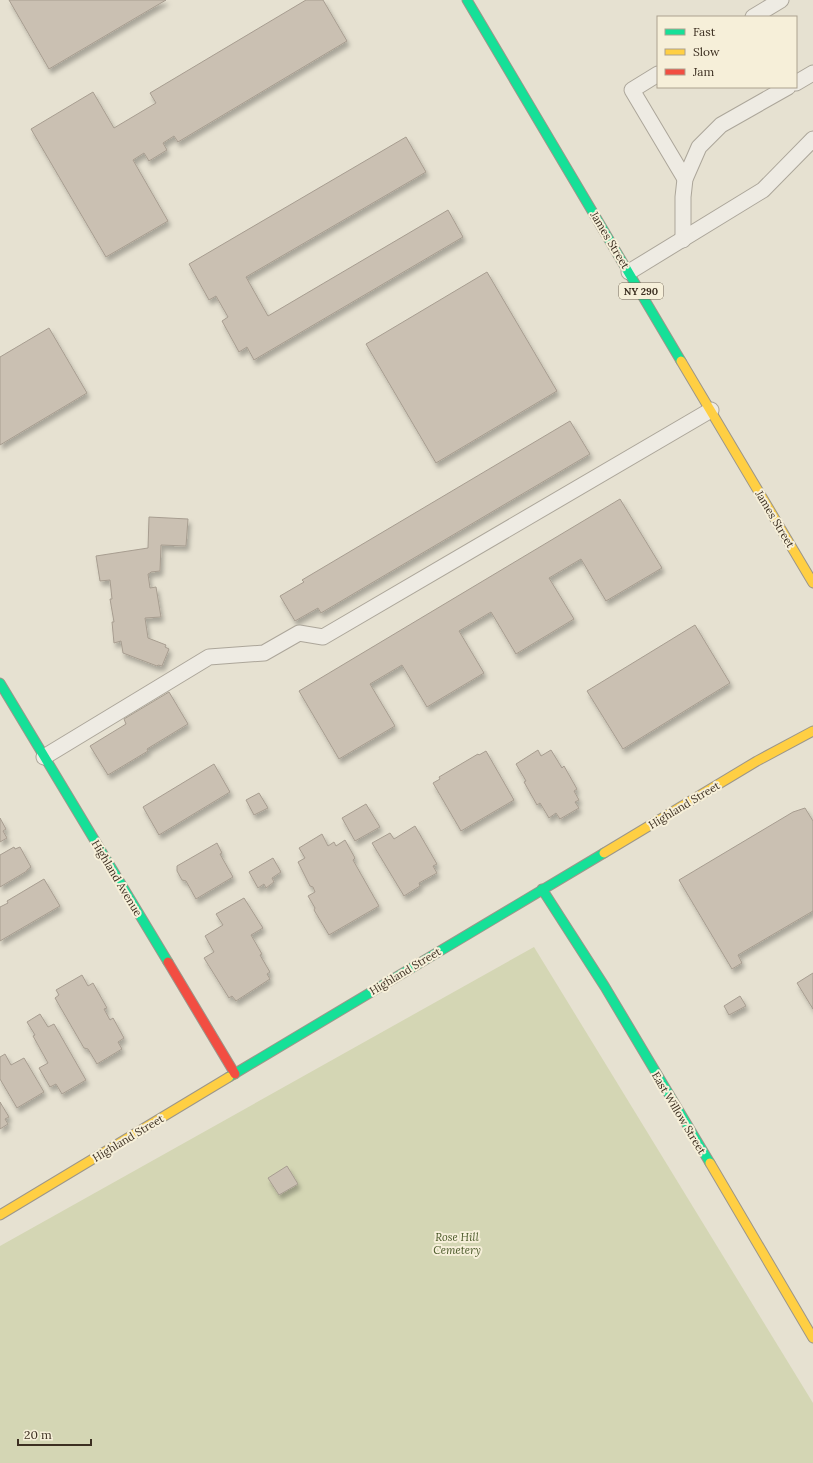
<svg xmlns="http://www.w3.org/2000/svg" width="813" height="1463" viewBox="0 0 813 1463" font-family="Lora,serif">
<defs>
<filter id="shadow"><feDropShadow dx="2.5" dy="4.5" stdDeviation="2" flood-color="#0004"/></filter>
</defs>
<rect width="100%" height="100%" fill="#e6e1d1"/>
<!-- green -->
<path fill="#d4d6b4" d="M534,947l279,456v60h-813v-217z"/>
<!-- building -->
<g fill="#cac0b2" stroke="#a79d90" filter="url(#shadow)">
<path d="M9,0h157l-117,69z"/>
<path d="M306,0h17l24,41 -169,101 -4,-6 -11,7 4,7 -18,11 -5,-8 -11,7 35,61 -62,36 -75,-128 62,-37 21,36 42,-25 -6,-10z"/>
<path d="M406,137l20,35 -180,105 22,39 180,-106 15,27 -209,123 -7,-13 -8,5 -17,-31 6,-4 -12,-21 -7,4 -20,-36z"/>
<path d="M487,272l70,119 -121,72 -70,-119z"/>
<path d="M49,328l38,65 -87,52v-88z"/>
<path d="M570,421l20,33 -269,159 -3,-5 -23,13 -15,-25 24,-14 -2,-2z"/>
<path d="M620,499l42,69 -56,33 -25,-42 -32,19 25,41 -58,35 -25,-42 -32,19 25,42 -57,34 -25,-42 -32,19 25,42 -56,33 -40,-68z"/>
<path d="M149,517l39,2 -2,27 -25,-1 -1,26 -9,1 -1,1 -2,1 2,14 6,-1 5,30 -16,1 3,20 18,7 -1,2 4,2 -7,17 -4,-1 -1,1 -34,-13 -2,-12 -7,2 -2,-21h2l-4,-23h2l-2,-19 -10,1 -4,-25 52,-8z"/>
<path d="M695,625l35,58 -107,66 -36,-58z"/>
<path d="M169,692l19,32 -41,25 1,2 -40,24 -18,-29 36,-22 -2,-5z"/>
<path d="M538,750l3,6 10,-6 11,18 2,-2 13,23 -3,2 5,9 -4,2 4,6 -19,11 -4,-6 -7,5 -9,-15 -3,2 -13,-23 2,-1 -10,-17z"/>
<path d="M486,751l28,49 -53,31 -28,-48 7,-4 -1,-2 39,-23 1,1z"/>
<path d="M214,764l16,28 -71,43 -16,-28z"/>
<path d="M259,793l9,15 -14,7 -8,-15z"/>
<path d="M366,804l14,23 -25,14 -13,-23z"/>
<path d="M805,808l8,13v90l-75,44 4,8 -10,6 -53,-89 114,-68z"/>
<path d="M0,818l6,11 -3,2 4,7 -7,4z"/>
<path d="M415,826l22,38 -4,2 4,7 -18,10 1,3 -16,10 -32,-53 18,-10 4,6z"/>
<path d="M322,834l6,12 6,-4 2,4 9,-6 10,18 -2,2 26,46 -50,29 -15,-25 1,-2 -7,-12 7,-4 -2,-5 -3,-1 -12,-24 7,-4 -6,-10z"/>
<path d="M217,843l5,10 -2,1 13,23 -37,22 -10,-18 -4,-1 -5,-9v-5z"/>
<path d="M14,847l1,2 5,-2 11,20 -4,3v1l-27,16v-32z"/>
<path d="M273,858l8,14 -9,6 2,4 -8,6 -2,-4 -6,4 -9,-16z"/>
<path d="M44,879l16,27 -60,35v-34l8,-4 -1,-2z"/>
<path d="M244,898l19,30 -12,7 11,19 -2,1 10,17 -3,2 3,5 -34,22 -4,-5 -3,2 -25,-40 10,-6 -9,-16 18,-11 -7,-11z"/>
<path d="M813,973v36l-16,-26z"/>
<path d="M82,975l6,11 5,-3 14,25 -3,1 6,11 3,-2 11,20 -6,4 4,7 -25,15 -9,-15 -4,-1 -29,-50 4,-3 -3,-5z"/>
<path d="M740,996l6,10 -17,9 -5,-9z"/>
<path d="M40,1014l8,13 6,-3 32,56 -24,14 -6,-10 -6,3 -11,-19 9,-5 -15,-27 2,-1 -8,-13z"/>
<path d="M5,1054l6,11 13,-7 20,34 -27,16 -17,-29v-22z"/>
<path d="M0,1102l9,15 -4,2 3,5 -8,5z"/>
<path d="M287,1166l11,18 -19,11 -11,-17z"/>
</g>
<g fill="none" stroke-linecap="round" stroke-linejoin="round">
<!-- lane casing -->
<g stroke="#aca69a" stroke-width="17">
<g id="lane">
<path d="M753,17l28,-17"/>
<path d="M658,74l-26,16 53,89"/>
<path d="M796,83l17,-10"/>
<path d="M683,240v-43l2,-18 14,-32 22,-22 67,-38"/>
<path d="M629,272l134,-82 50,-51"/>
<path d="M44,757l165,-100 55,-4 35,-20 24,4 388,-227"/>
</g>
</g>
<!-- fast casing -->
<g stroke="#9c968a" stroke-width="11">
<g id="fast">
<path d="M467,0l214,361"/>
<path d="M0,683l168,279"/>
<path d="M542,889l63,98 105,176"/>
<path d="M229,1077l375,-224"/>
</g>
</g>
<!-- slow casing -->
<g stroke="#9c968a" stroke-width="11">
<g id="slow">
<path d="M681,361l132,222"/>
<path d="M604,853l153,-92 56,-30"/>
<path d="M710,1163l103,175"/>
<path d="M0,1215l229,-138"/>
</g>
</g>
<!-- jam casing -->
<g stroke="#9c968a" stroke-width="11">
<path id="jam" d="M168,962l67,112"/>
</g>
<!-- lane -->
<use href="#lane" stroke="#eeebe3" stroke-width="15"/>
<!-- fast -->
<use href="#fast" stroke="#16e098" stroke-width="9"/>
<!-- slow -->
<use href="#slow" stroke="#ffcf43" stroke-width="9"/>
<!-- jam -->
<use href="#jam" stroke="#f24e42" stroke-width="9"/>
</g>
<g text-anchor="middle" stroke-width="4" stroke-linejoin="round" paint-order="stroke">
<!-- shield labels -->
<rect fill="#f6efd9" stroke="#746958" stroke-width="1" x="619" y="283" width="44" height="16" rx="3"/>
<g font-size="10" font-weight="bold" fill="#3c2f21">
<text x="641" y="295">NY 290</text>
</g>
<!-- street labels -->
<g font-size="11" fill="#3c2f21" stroke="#f6efd9">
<text transform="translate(610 240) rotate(59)" y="4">James Street</text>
<text transform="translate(775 519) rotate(59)" y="4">James Street</text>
<text transform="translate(684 805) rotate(-31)" y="4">Highland Street</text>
<text transform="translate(117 878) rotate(59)" y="4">Highland Avenue</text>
<text transform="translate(405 971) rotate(-31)" y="4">Highland Street</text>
<text transform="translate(679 1113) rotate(59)" y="4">East Willow Street</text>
<text transform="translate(128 1138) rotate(-31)" y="4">Highland Street</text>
</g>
<!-- park labels -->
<g font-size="11" font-style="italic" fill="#495828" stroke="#f6efd9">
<text x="457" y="1241">Rose Hill<tspan x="457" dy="13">Cemetery</tspan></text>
</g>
</g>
<!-- legend -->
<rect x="657" y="16" width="140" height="72" fill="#f6efd9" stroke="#aca28f"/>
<rect x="665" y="29" width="20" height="6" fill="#16e098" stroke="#aca28f"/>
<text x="693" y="36" font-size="12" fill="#3c2f21">Fast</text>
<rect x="665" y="49" width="20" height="6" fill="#ffcf43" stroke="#aca28f"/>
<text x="693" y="56" font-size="12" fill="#3c2f21">Slow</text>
<rect x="665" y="69" width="20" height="6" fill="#f24e42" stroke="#aca28f"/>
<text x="693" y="76" font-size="12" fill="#3c2f21">Jam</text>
<!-- scale -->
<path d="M18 1439v6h73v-6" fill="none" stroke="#3c2f21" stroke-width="2"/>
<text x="24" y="1439" font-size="12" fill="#3c2f21" stroke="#f6efd9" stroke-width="3" paint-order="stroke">20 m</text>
</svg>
